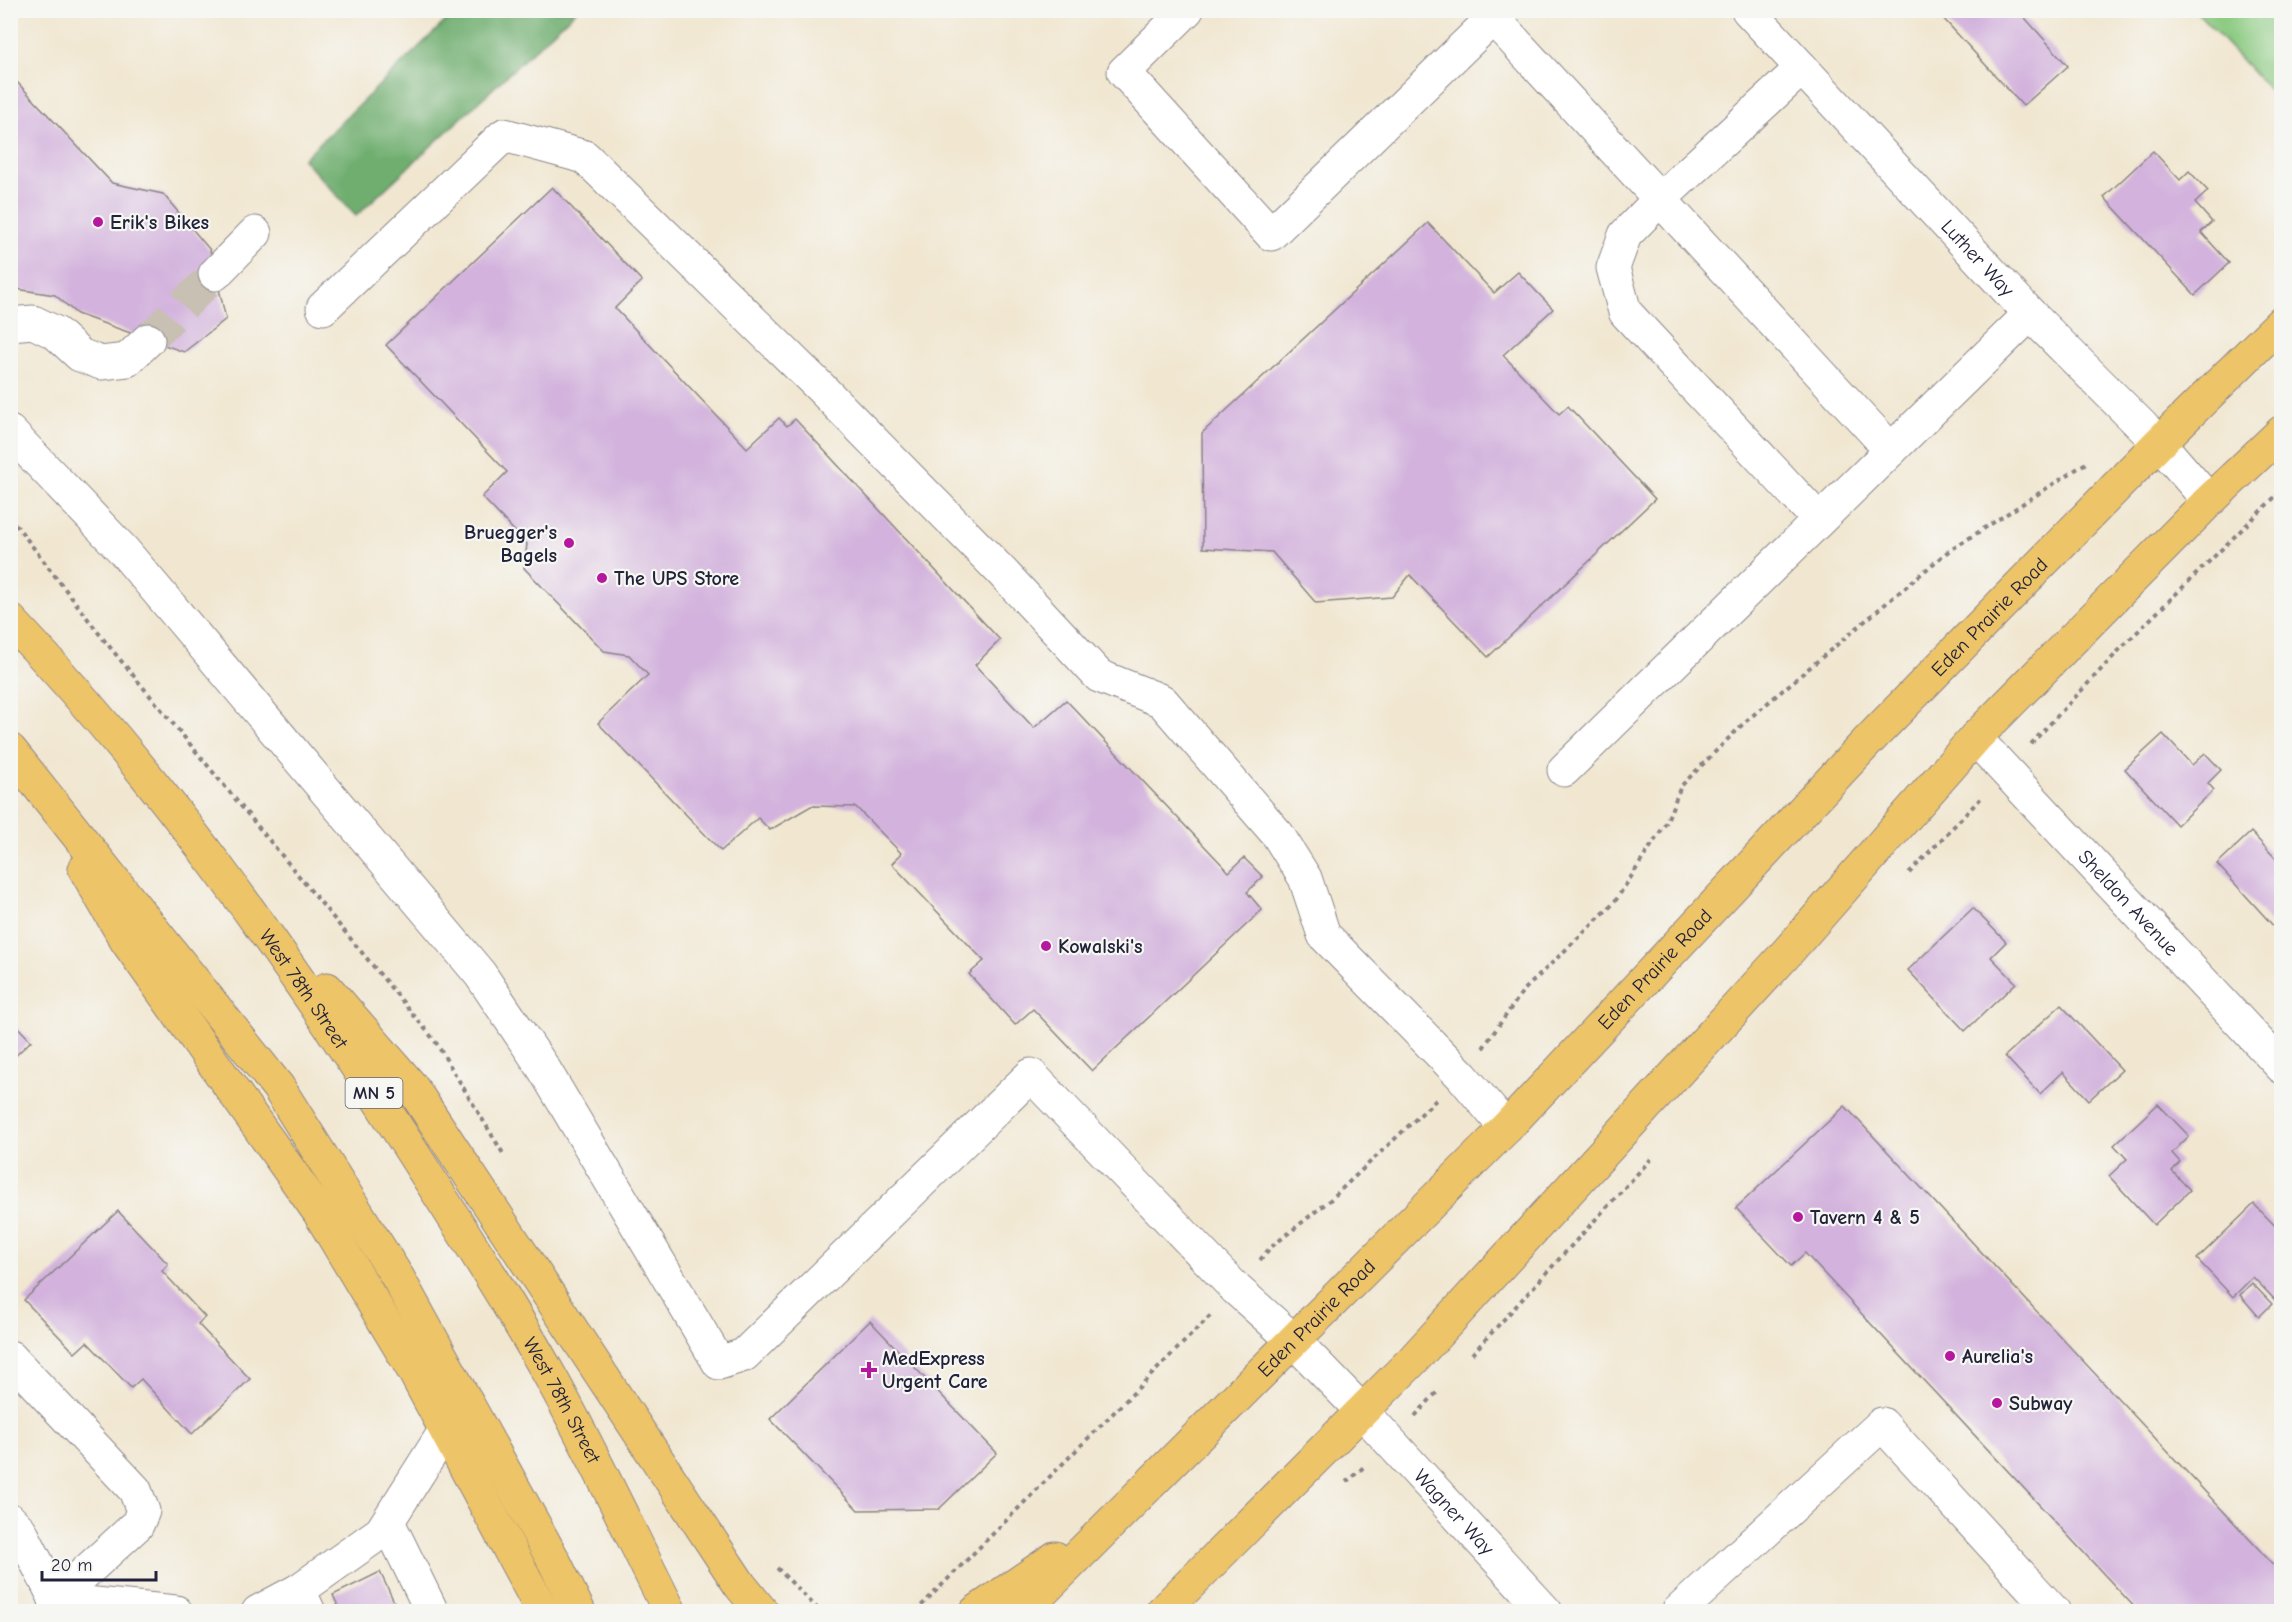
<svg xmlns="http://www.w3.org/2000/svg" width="2292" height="1622" viewBox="0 0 2292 1622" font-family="'Comic Neue',sans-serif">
<rect width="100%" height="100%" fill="#f6f6f2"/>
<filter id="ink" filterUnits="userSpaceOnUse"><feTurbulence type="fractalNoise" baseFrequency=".0167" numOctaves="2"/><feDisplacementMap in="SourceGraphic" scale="12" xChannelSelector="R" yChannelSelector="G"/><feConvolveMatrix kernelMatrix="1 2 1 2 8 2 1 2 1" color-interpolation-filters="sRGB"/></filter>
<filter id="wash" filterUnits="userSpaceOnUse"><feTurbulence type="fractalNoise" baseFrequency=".008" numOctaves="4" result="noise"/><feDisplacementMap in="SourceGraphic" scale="24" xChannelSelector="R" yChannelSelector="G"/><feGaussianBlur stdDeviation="1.35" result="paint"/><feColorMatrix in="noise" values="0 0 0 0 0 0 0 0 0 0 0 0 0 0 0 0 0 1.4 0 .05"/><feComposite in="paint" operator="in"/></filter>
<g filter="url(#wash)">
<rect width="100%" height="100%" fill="#f1e7d1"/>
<!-- green -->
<path fill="#8bca81" stroke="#56765e" stroke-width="1.5" d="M2196,11h85v91z"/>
<!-- forest -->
<path fill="#70ae6f" stroke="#496855" stroke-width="1.5" d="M576,11l-220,205 -53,-57 153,-148z"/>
<g id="blocks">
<!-- building -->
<g fill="#d3b3dd">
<path d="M1949,10h69l50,56 -45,40 -81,-89z"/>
<path d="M15,80l97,103 51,11 47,56 16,69 -42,33 -107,-38 -22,-19 -45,-7v-204z"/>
<path d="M2153,151l27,29 9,-9 19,20 -13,12 17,19 -11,10 28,31 -34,32 -91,-98z"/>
<path d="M552,187l90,94 -27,27 132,140 32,-30 8,8 8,-7 205,221 -25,25 59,63 32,-28 163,172 15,-14 19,19 -16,15 15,18 -170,161 -59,-62 -18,16 -46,-51 15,-13 -92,-97 9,-11 -45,-46 -45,-1 -41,24 -12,-12 -37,33 -123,-128 50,-48 -19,-20 -25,-4 -80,-83 3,-24 -45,-47 25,-25 -121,-127z"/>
<path d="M1428,223l66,70 24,-21 35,37 -50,46 56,59 9,-8 87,93 -167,158 -78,-82 -18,22 -76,6 -44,-51 -69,-4 -1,-115z"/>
<path d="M2163,734l29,31 13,-12 16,17 -13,13 6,7 -37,35 -52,-56z"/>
<path d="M2251,832l28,30 3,-2v66l-5,4 -60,-66z"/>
<path d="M1973,908l33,34 -15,15 25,26 -51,48 -57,-61z"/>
<path d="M2061,1005l61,65 -33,30 -26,-28 -23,22 -35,-38z"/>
<path d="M10,1019l21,22 -21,20z"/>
<path d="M2158,1104l31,32 -17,17 8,9 -8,9 18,19 -36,35 -45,-49 18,-17 -13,-14z"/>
<path d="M1845,1106l437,468v38h-143l-334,-359 -14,13 -55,-58z"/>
<path d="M2254,1204l28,29v65l-5,4 -24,-25 -20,20 -36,-38z"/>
<path d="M118,1211l50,53 -6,7 43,46 -7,7 52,55 -58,55 -51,-55 -10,9 -44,-46 -12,11 -51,-53z"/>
<path d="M2252,1283l20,21 -13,13 -19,-22z"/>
<path d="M870,1321l127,132 -58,56 -81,1 -88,-91z"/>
<path d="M380,1572l19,40h-58l-8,-17z"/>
</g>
</g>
</g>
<g filter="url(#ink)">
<use href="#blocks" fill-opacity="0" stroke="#8a8486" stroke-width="1.5"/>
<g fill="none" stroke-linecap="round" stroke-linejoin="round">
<!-- minor-tunnel -->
<path stroke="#c8c0b3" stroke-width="33" stroke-dasharray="33 16" stroke-linecap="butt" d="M148,340l67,-66"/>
<!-- minor casing -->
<g stroke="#8a8486" stroke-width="35">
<g id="minor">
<path d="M1187,10l-63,62 147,162 222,-216 -8,-8"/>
<path id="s1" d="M1748,10l282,304 129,129 50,58"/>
<path d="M1493,18l398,432 -327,320"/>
<path d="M1802,68l-143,132 -34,35 -12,33 12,44 194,208"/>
<path d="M215,274l40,-41"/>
<path d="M323,308l181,-173 81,22 236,231 180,183 98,105 63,25 116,134 27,43 19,57 138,141 44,52"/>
<path d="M10,324l23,-2 23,11 24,22 21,8 26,-3 21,-20"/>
<path id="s2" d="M10,432l113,118 357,424 64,95 175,294 25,-8 287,-280 205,214 57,51 69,71 184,201"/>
<path d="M1891,450l139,-136"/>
<path id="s3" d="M1975,738l307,329"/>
<path d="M10,1357l125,133 8,21 -6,14 -82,75"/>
<path d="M10,1520l10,10 42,82"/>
<path d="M388,1522l44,90"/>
<path d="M55,1600l121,12"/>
<path d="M258,1612l41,-22"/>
<path d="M309,1612l-10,-22 82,-58 64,-101 23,-16"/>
<path d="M1678,1612l204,-188 172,188"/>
</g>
</g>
<!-- major casing -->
<g stroke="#8a8486" stroke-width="35">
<g id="major">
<path id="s4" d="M10,620c149,156 276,335 392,516 50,79 102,158 148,240 43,77 80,157 120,236"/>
<path d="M10,750l268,337 120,191 156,283 25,51"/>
<path d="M85,869l41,71 193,272 95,159 129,241"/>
<path d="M327,989l84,97 329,499 22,27"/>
<path d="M976,1612l79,-54"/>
<path id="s5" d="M1022,1612l484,-484 362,-387 291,-298 123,-121"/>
<path d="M1162,1612l251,-252 370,-403 192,-219 234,-237 73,-69"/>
</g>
</g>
<!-- path -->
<g stroke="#8a8486" stroke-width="4" stroke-dasharray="4.5 4.5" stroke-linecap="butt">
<path d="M10,517l94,123 331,401 69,114"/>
<path d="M2031,744l95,-101 156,-153"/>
<path d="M1909,873l72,-75"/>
<path d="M1483,1048l40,-57 91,-88 52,-80 15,-37 64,-64 201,-169 140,-90"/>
<path d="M1260,1260l10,-12 60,-48 106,-100"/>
<path d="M1472,1354l179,-195"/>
<path d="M1415,1416l23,-25"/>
<path d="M1346,1482l19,-16"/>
<path d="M777,1568l44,44"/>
<path d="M915,1612l296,-297"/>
</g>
<!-- minor -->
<use href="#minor" stroke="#fff" stroke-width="33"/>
<!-- major -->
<use href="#major" stroke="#eec469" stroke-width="33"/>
</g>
</g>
<!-- markers -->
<g fill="#b5179e" stroke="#f6f6f2" stroke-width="2">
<circle cx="98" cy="222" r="6"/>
<circle cx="569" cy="543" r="6"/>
<circle cx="602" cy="578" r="6"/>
<circle cx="1046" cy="946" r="6"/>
<circle cx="1798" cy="1217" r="6"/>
<circle cx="1950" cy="1356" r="6"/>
<path d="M866 1361h6v6h6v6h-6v6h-6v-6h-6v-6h6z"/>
<circle cx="1997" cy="1403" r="6"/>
</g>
<g text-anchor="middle" stroke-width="4.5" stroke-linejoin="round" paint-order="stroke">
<!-- shield labels -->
<rect fill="#f6f6f2" stroke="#626272" stroke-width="1.5" x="345.5" y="1078" width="57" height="30" rx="4.5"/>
<g font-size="18" font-weight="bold" fill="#22223b">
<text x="374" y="1099">MN 5</text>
</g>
<!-- poi labels -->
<g font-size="20" font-weight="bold" fill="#22223b" stroke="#f6f6f2" text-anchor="start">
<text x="110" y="229">Erik's Bikes</text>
<text x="557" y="539" text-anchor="end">Bruegger's<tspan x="557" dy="23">Bagels</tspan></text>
<text x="614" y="585">The UPS Store</text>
<text x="1058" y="953">Kowalski's</text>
<text x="1810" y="1224">Tavern 4 &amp; 5</text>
<text x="1962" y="1363">Aurelia's</text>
<text x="882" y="1365">MedExpress<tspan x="882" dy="23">Urgent Care</tspan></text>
<text x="2009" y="1410">Subway</text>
</g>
<!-- street labels -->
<g font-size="20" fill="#22223b" stroke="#f6f6f2">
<text dy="7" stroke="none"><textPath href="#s1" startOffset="338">Luther Way</textPath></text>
<text dy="7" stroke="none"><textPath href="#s5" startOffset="1388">Eden Prairie Road</textPath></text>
<text dy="7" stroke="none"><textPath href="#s3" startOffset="225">Sheldon Avenue</textPath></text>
<text dy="7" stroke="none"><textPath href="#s5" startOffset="902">Eden Prairie Road</textPath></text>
<text dy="7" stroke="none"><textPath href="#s4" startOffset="472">West 78th Street</textPath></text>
<text dy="7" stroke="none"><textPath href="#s5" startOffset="416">Eden Prairie Road</textPath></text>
<text dy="7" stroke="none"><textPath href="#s4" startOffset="958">West 78th Street</textPath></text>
<text dy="7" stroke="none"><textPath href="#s2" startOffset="2210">Wagner Way</textPath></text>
</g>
</g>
<!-- margin -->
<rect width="2292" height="1622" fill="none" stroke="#f6f6f2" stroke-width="36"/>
<!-- scale -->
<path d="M42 1571v9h114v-9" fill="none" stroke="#22223b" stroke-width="3"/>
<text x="51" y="1571" font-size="18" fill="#22223b" stroke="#f6f6f2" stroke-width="4.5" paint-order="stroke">20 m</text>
</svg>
